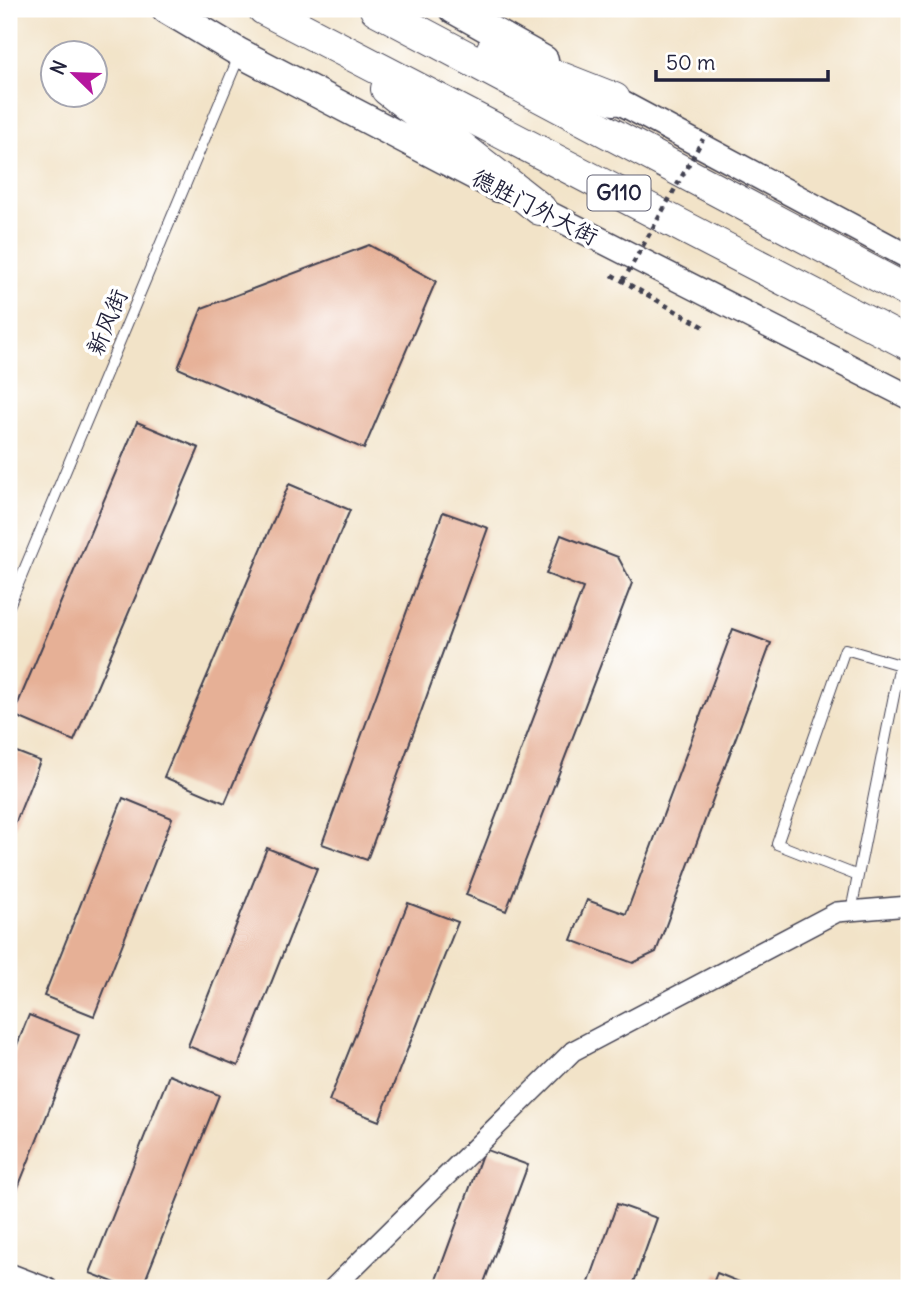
<svg xmlns="http://www.w3.org/2000/svg" width="918" height="1297" viewBox="0 0 918 1297" font-family="Delius,'LXGW WenKai TC',sans-serif">
<rect width="100%" height="100%" fill="#fff"/>
<filter id="ink" filterUnits="userSpaceOnUse"><feTurbulence type="fractalNoise" baseFrequency=".0143" numOctaves="2"/><feDisplacementMap in="SourceGraphic" scale="14" xChannelSelector="R" yChannelSelector="G"/><feConvolveMatrix kernelMatrix="1 2 1 2 8 2 1 2 1" color-interpolation-filters="sRGB"/></filter>
<filter id="wash" filterUnits="userSpaceOnUse"><feTurbulence type="fractalNoise" baseFrequency=".00686" numOctaves="4" result="noise"/><feDisplacementMap in="SourceGraphic" scale="28" xChannelSelector="R" yChannelSelector="G"/><feGaussianBlur stdDeviation="1.57" result="paint"/><feColorMatrix in="noise" values="0 0 0 0 0 0 0 0 0 0 0 0 0 0 0 0 0 1.4 0 .05"/><feComposite in="paint" operator="in"/></filter>
<g filter="url(#wash)">
<rect width="100%" height="100%" fill="#f2e3c8"/>
<g id="blocks">
<!-- building -->
<g fill="#e6b096">
<path d="M369,245l67,36 -72,168 -186,-81 24,-60z"/>
<path d="M137,422l62,26 -125,293 -61,-26z"/>
<path d="M289,484l61,26 -125,293 -61,-26z"/>
<path d="M443,512l45,16 -121,332 -45,-16z"/>
<path d="M561,535l57,22 14,26 -126,328 -40,-16 117,-307 -37,-14z"/>
<path d="M733,629l38,14 -115,309 -23,11 -62,-23 16,-40 39,14z"/>
<path d="M9,749l31,12 -31,78z"/>
<path d="M123,798l49,20 -78,198 -50,-20z"/>
<path d="M267,848l50,20 -79,198 -50,-20z"/>
<path d="M408,903l50,19 -79,199 -50,-20z"/>
<path d="M29,1015l50,20 -70,175v-145z"/>
<path d="M169,1075l50,20 -77,193h-14l-38,-15z"/>
<path d="M484,1149l44,16 -46,123h-49z"/>
<path d="M617,1204l40,14 -25,70h-45z"/>
<path d="M717,1273l37,15h-43z"/>
</g>
</g>
</g>
<g filter="url(#ink)">
<use href="#blocks" fill-opacity="0" stroke="#413f50" stroke-width="2"/>
<g fill="none" stroke-linecap="round" stroke-linejoin="round">
<!-- service casing -->
<g stroke="#413f50" stroke-width="12">
<g id="service">
<path d="M9,606l231,-552"/>
<path d="M851,911l49,-246 -55,-16 -68,195 81,32"/>
</g>
</g>
<!-- minor casing -->
<g stroke="#413f50" stroke-width="22">
<g id="minor">
<path d="M9,1273l39,15"/>
<path d="M333,1288l240,-237 264,-139 72,-6"/>
</g>
</g>
<!-- tertiary casing -->
<g stroke="#413f50" stroke-width="27">
<g id="tertiary">
<path d="M614,99l295,158"/>
<path d="M540,209l369,188"/>
</g>
</g>
<!-- secondary casing -->
<g stroke="#413f50" stroke-width="31">
<g id="secondary">
<path d="M166,9l74,44 259,135"/>
<path d="M453,9l91,51"/>
</g>
</g>
<!-- trunk casing -->
<g stroke="#413f50" stroke-width="34">
<g id="trunk">
<path d="M264,9l645,335"/>
<path d="M376,9l533,283"/>
<path d="M492,51l122,48"/>
<path d="M387,89l153,120"/>
</g>
</g>
<!-- path -->
<path stroke="#413f50" stroke-width="4.5" stroke-dasharray="5 5" stroke-linecap="butt" d="M612,275l94,53"/>
<!-- service -->
<use href="#service" stroke="#fff" stroke-width="10"/>
<!-- minor -->
<use href="#minor" stroke="#fff" stroke-width="19"/>
<!-- tertiary -->
<use href="#tertiary" stroke="#fff" stroke-width="24"/>
<!-- secondary -->
<use href="#secondary" stroke="#fff" stroke-width="28"/>
<!-- trunk -->
<use href="#trunk" stroke="#fff" stroke-width="32"/>
<!-- path-bridge -->
<path stroke="#413f50" stroke-width="4.5" stroke-dasharray="5 5" stroke-linecap="butt" d="M623,281l80,-142"/>
</g>
</g>
<g text-anchor="middle" stroke-width="7" stroke-linejoin="round" paint-order="stroke">
<!-- shield labels -->
<rect fill="#fff" stroke="#646476" stroke-width="2" x="587.5" y="175.5" width="63" height="35" rx="5"/>
<g font-size="21" font-weight="bold" fill="#22223b">
<text x="619" y="200">G110</text>
</g>
<!-- street labels -->
<g font-size="23" fill="#22223b" stroke="#fff">
<text transform="translate(535 207) rotate(27)" y="8">德胜门外大街</text>
<text transform="translate(107 322) rotate(-67)" y="8">新风街</text>
</g>
</g>
<!-- margin -->
<rect width="918" height="1297" fill="none" stroke="#fff" stroke-width="35"/>
<!-- north arrow -->
<g transform="translate(74 74) rotate(293)"><circle r="33" fill="#ffffff" stroke="#a7a7b1" stroke-width="2"/>
<path d="M0-5L12 26L0 18L-12 26Z" fill="#b5179e"/>
<text y="-10" font-size="19" font-weight="bold" text-anchor="middle" fill="#22223b">N</text>
</g>
<!-- scale -->
<path d="M656 70v10h172v-10" fill="none" stroke="#22223b" stroke-width="3.5"/>
<text x="666" y="70" font-size="21" fill="#22223b" stroke="#ffffff" stroke-width="5" paint-order="stroke">50 m</text>
</svg>
